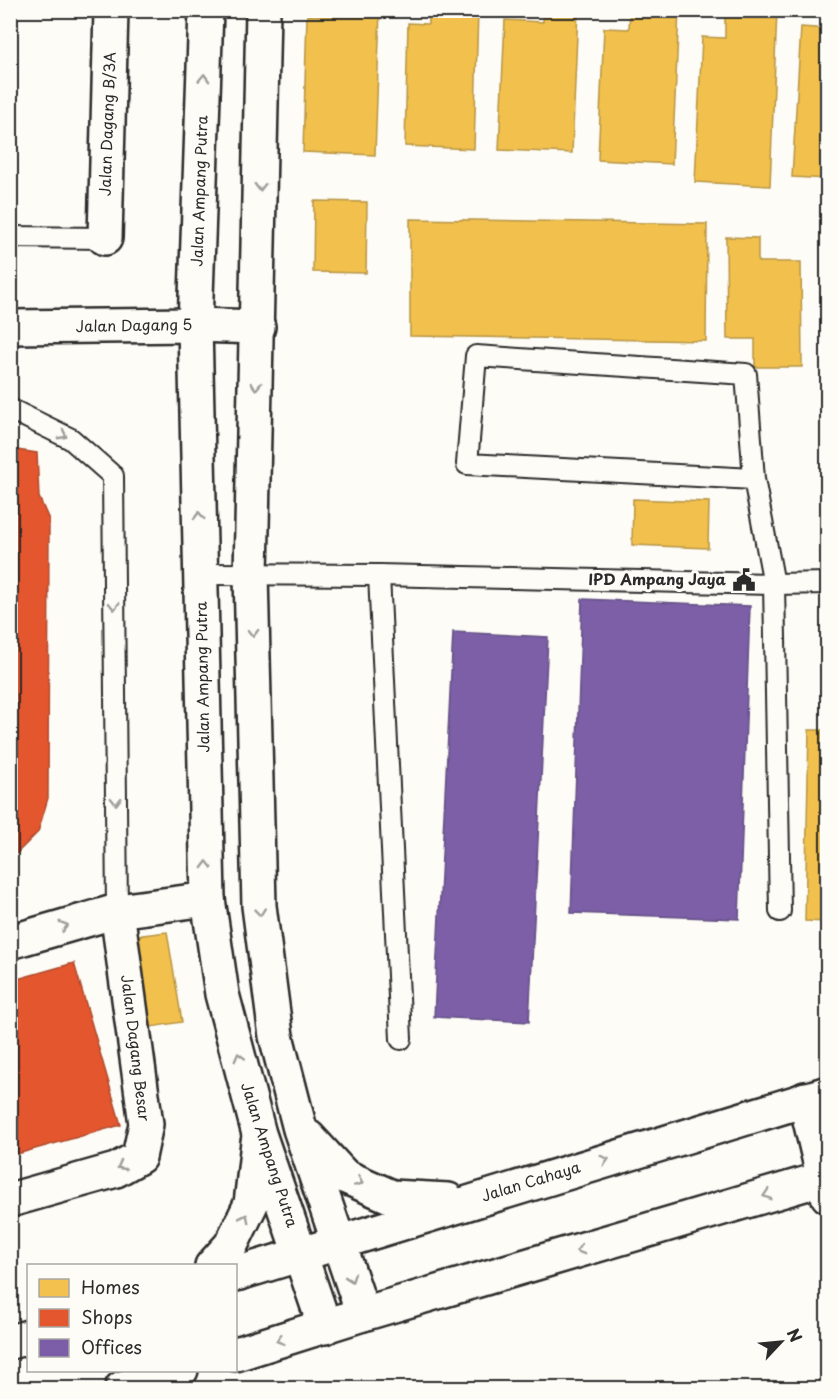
<svg xmlns="http://www.w3.org/2000/svg" width="838" height="1399" viewBox="0 0 838 1399" font-family="'Playpen Sans',sans-serif">
<rect width="100%" height="100%" fill="#fdfcf7"/>
<filter id="ink" filterUnits="userSpaceOnUse"><feTurbulence type="fractalNoise" baseFrequency=".0167" numOctaves="2"/><feDisplacementMap in="SourceGraphic" scale="12" xChannelSelector="R" yChannelSelector="G"/><feConvolveMatrix kernelMatrix="1 2 1 2 8 2 1 2 1" color-interpolation-filters="sRGB"/></filter>
<g filter="url(#ink)">
<!-- homes -->
<g fill="#f2c14e" stroke="#b69444" stroke-width="1.5">
<path d="M334,10h46l-5,145 -72,-3 4,-137 27,1z"/>
<path d="M428,10h50l-4,139 -69,-3 3,-123 20,1z"/>
<path d="M543,10h35l-6,143 -73,-3 6,-130 38,2z"/>
<path d="M630,10h49l-7,154 -74,-4 6,-132 25,1z"/>
<path d="M725,10h52l-7,176 -75,-4 7,-145 23,1z"/>
<path d="M801,27l27,2v150l-36,-2z"/>
<path d="M314,201l53,1 -1,71 -53,-1z"/>
<path d="M410,219l297,5 -1,117 -296,-5z"/>
<path d="M726,237l32,1v24h43l1,105h-47v-28h-28z"/>
<path d="M633,499l76,3 -1,46 -76,-3z"/>
<path d="M809,730h19v192l-23,-1z"/>
<path d="M167,932l15,90 -31,5 -16,-91z"/>
</g>
<!-- shops -->
<g fill="#e4572e" stroke="#ac4a2d" stroke-width="1.5">
<path d="M10,449l27,4 2,44 10,23 -1,278 -10,34 -28,28z"/>
<path d="M74,963l47,162 -111,31v-175z"/>
</g>
<!-- offices -->
<g fill="#7b5ea7" stroke="#634f82" stroke-width="1.5">
<path d="M582,599l168,7 -11,313 -168,-6z"/>
<path d="M453,632l95,5 -19,385 -95,-5z"/>
</g>
<g fill="none" stroke-linecap="round" stroke-linejoin="round">
<!-- lane casing -->
<g stroke="#2b2b2b" stroke-width="24">
<g id="lane">
<path d="M10,237l95,1"/>
<path d="M10,409l61,30 42,37 4,435"/>
<path d="M754,479l-287,-15 9,-108 270,18 8,105 20,105 6,327"/>
<path d="M200,574l179,1 395,9 54,-1"/>
<path d="M379,575l22,464"/>
</g>
</g>
<!-- street casing -->
<g stroke="#2b2b2b" stroke-width="38">
<g id="street">
<path d="M105,238l6,-228"/>
<path d="M10,327l185,-2 63,2"/>
<path d="M10,942l107,-31 91,-12"/>
<path d="M10,1200l106,-30 23,-13 7,-33 -29,-213"/>
</g>
</g>
<!-- secondary casing -->
<g stroke="#2b2b2b" stroke-width="38">
<g id="secondary">
<path d="M206,10l-11,315 13,574 14,95 37,140 66,193"/>
<path d="M263,10l-12,564 8,332 17,130 24,93 63,185"/>
<path d="M805,1099l23,97"/>
<path d="M308,1137l36,39 48,21 56,3"/>
<path d="M212,1266l19,-21 20,-41 7,-62"/>
<path d="M236,1274l592,-181"/>
<path d="M10,1342l18,-5"/>
<path d="M236,1354l127,-40 465,-137"/>
<path d="M122,1388l59,-18"/>
</g>
</g>
<!-- lane -->
<use href="#lane" stroke="#fdfcf7" stroke-width="20"/>
<!-- street -->
<use href="#street" stroke="#fdfcf7" stroke-width="33"/>
<!-- secondary -->
<use href="#secondary" stroke="#fdfcf7" stroke-width="33"/>
</g>
<!-- one-way arrows -->
<defs><path id="oneway-chevron" d="M-2-3.5L2.5 0L-2 3.5" fill="none" stroke-width="1.6" stroke-linecap="round" stroke-linejoin="round" transform="scale(1.5)"/></defs>
<g stroke="#9e9e9b">
<use href="#oneway-chevron" transform="translate(204 78) rotate(-88)"/>
<use href="#oneway-chevron" transform="translate(260 187) rotate(91)"/>
<use href="#oneway-chevron" transform="translate(256 386) rotate(91)"/>
<use href="#oneway-chevron" transform="translate(63 435) rotate(28)"/>
<use href="#oneway-chevron" transform="translate(199 516) rotate(-91)"/>
<use href="#oneway-chevron" transform="translate(114 606) rotate(89)"/>
<use href="#oneway-chevron" transform="translate(253 633) rotate(89)"/>
<use href="#oneway-chevron" transform="translate(116 801) rotate(89)"/>
<use href="#oneway-chevron" transform="translate(207 865) rotate(-91)"/>
<use href="#oneway-chevron" transform="translate(260 912) rotate(84)"/>
<use href="#oneway-chevron" transform="translate(64 926) rotate(-16)"/>
<use href="#oneway-chevron" transform="translate(239 1057) rotate(-105)"/>
<use href="#oneway-chevron" transform="translate(605 1160) rotate(-17)"/>
<use href="#oneway-chevron" transform="translate(121 1166) rotate(152)"/>
<use href="#oneway-chevron" transform="translate(359 1182) rotate(24)"/>
<use href="#oneway-chevron" transform="translate(767 1195) rotate(163)"/>
<use href="#oneway-chevron" transform="translate(245 1218) rotate(-64)"/>
<use href="#oneway-chevron" transform="translate(580 1250) rotate(163)"/>
<use href="#oneway-chevron" transform="translate(351 1278) rotate(71)"/>
<use href="#oneway-chevron" transform="translate(280 1340) rotate(163)"/>
</g>
</g>
<!-- icons -->
<defs>
<g id="civic-bare" transform="scale(1.8)"><path d="M-.6-6.5H3V-4.5H.6V-3L4-1V1h2V6H-6V1h2V-1L-.6-3ZM-1.2 2.5V6h2.4V2.5Z" fill="#2b2b2b" stroke="#fdfcf7" stroke-width="2.5" paint-order="stroke"/></g>
</defs>
<g fill-rule="evenodd">
<use href="#civic-bare" x="744" y="580"/>
</g>
<g text-anchor="middle" stroke-width="6" stroke-linejoin="round" paint-order="stroke">
<!-- street labels -->
<g font-size="15" fill="#2b2b2b" stroke="#fdfcf7">
<text transform="translate(108 124) rotate(-88)" y="5">Jalan Dagang B/3A</text>
<text transform="translate(200 191) rotate(-88)" y="5">Jalan Ampang Putra</text>
<text transform="translate(134 326) rotate(-1)" y="5">Jalan Dagang 5</text>
<text transform="translate(203 677) rotate(-91)" y="5">Jalan Ampang Putra</text>
<text transform="translate(135 1048) rotate(83)" y="5">Jalan Dagang Besar</text>
<text transform="translate(269 1155) rotate(72)" y="5">Jalan Ampang Putra</text>
<text transform="translate(531 1182) rotate(-17)" y="5">Jalan Cahaya</text>
</g>
<!-- poi labels -->
<g font-size="15" font-weight="bold" fill="#2b2b2b" stroke="#fdfcf7" text-anchor="end">
<text x="726" y="585">IPD Ampang Jaya</text>
</g>
</g>
<!-- margin -->
<rect width="838" height="1399" fill="none" stroke="#fdfcf7" stroke-width="36"/>
<rect x="18" y="18" width="802" height="1363" fill="none" stroke="#2b2b2b" stroke-width="2" filter="url(#ink)"/>
<!-- legend -->
<rect x="27" y="1264" width="210" height="108" fill="#fdfcf7" stroke="#a9a8a5" stroke-width="1.5"/>
<rect x="39" y="1279" width="30" height="18" fill="#f2c14e" stroke="#a9a8a5" stroke-width="1.5"/>
<text x="81" y="1294" font-size="18" fill="#2b2b2b">Homes</text>
<rect x="39" y="1309" width="30" height="18" fill="#e4572e" stroke="#a9a8a5" stroke-width="1.5"/>
<text x="81" y="1324" font-size="18" fill="#2b2b2b">Shops</text>
<rect x="39" y="1339" width="30" height="18" fill="#7b5ea7" stroke="#a9a8a5" stroke-width="1.5"/>
<text x="81" y="1354" font-size="18" fill="#2b2b2b">Offices</text>
<!-- north arrow -->
<g transform="translate(781 1342) rotate(64)" stroke="#fdfcf7" stroke-width="4.5" paint-order="stroke">
<path d="M0-4.5L10 22L0 15L-10 22Z" fill="#2b2b2b"/>
<text y="-9" font-size="16" font-weight="bold" text-anchor="middle" fill="#2b2b2b">N</text>
</g>
</svg>
